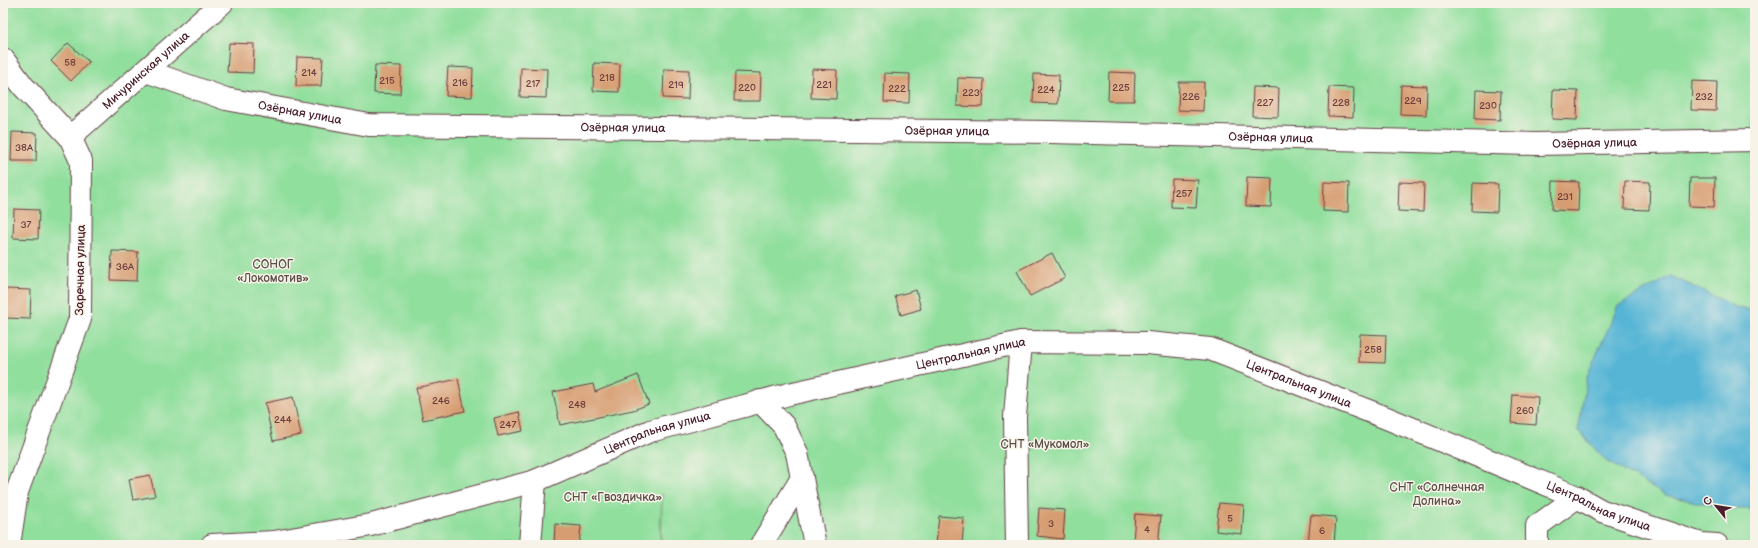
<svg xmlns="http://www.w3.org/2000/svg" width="1758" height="548" viewBox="0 0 1758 548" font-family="'Balsamiq Sans',sans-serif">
<rect width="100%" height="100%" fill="#f7f3e8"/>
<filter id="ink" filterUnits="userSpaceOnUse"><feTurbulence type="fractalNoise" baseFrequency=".025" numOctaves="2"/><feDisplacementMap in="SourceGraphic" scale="8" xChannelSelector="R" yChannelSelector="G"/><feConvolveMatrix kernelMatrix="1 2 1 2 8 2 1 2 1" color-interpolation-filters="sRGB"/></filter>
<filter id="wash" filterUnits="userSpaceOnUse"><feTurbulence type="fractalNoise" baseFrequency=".012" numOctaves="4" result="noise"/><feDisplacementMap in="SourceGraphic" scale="16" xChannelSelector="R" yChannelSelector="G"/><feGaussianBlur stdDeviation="0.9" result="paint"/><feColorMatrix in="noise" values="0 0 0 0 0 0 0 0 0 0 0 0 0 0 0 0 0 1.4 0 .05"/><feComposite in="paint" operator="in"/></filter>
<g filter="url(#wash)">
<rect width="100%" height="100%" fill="#ede6ca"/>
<!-- green -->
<path fill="#90df9d" stroke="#6d7f64" d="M3,3h1752v542h-1094l1,-52 -2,52h-657z"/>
<!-- water -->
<path fill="#57b5d5" stroke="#506a80" d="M1671,276l67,32 17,3v198h-28l-62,-14 -59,-34 -28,-31 9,-54 31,-70z"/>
<g id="blocks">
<!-- building -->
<g fill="#d79d72">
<path d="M68,43l21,19 -18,19 -20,-20z"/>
<path d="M229,43l25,1 -1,29 -26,-1z"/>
<path d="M297,57l26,1 -2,28h-25z"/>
<path d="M594,63l26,1 -1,28 -26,-1z"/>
<path d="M375,65l26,1 -1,28 -26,-1z"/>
<path d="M448,67l25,1 -1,29 -26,-1z"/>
<path d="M521,68l26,1 -1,29 -26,-1z"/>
<path d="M664,69l25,1 -1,29 -25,-1z"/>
<path d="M812,69l25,1 -1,29 -25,-1z"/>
<path d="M735,72l26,1 -1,28h-26z"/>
<path d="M1109,72l26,1 -1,28h-26z"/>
<path d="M885,73l25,1 -1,29 -25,-1z"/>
<path d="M1034,74l25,1 -1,29 -25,-1z"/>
<path d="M958,78l26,1 -1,28 -26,-1z"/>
<path d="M1692,81l25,1 -1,29 -25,-1z"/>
<path d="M1179,82h25l-1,29 -25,-1z"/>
<path d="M1401,85l26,1 -1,29 -26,-1z"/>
<path d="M1253,87l26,1 -1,29 -26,-1z"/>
<path d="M1329,87l25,1 -1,29 -25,-1z"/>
<path d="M1476,90l25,1 -1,29 -25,-1z"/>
<path d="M1553,90l25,1 -1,29 -25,-1z"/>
<path d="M12,132l25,1 -1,28h-25z"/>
<path d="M1247,177l25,1 -1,29 -25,-1z"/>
<path d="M1690,178h25l-1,29 -25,-1z"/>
<path d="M1172,179l26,1 -2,28 -25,-1z"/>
<path d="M1553,181l26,1 -1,29 -26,-1z"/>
<path d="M1625,181l25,1 -1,28 -25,-1z"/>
<path d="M1324,182l25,1 -1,29 -25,-1z"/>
<path d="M1399,182l25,1 -1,29 -25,-1z"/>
<path d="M1473,183l25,1 -1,28 -25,-1z"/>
<path d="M14,209l25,1 -1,29 -25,-1z"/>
<path d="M112,251l26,1 -1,29 -26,-1z"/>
<path d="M1052,253l13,25 -35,18 -13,-25z"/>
<path d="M6,289l25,1 -1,29 -25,-1z"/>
<path d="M916,290l5,19 -20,6 -6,-19z"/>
<path d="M1360,334l26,1 -1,28 -26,-1z"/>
<path d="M638,375l11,29 -16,6 -73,15 -7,-33 40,-8 2,8z"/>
<path d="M458,379l7,32 -42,9 -7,-32z"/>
<path d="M1513,395l25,2 -2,28 -25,-2z"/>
<path d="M293,397l8,38 -28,6 -8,-38z"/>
<path d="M519,412l4,19 -25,5 -4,-18z"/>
<path d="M150,475l5,21 -22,4 -4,-21z"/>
<path d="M1219,503l25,2 -2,29 -26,-3z"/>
<path d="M1039,508l26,2 -2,29 -26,-3z"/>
<path d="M1135,514l26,2 -3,29 -25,-2z"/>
<path d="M1311,515l25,2 -2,28 -26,-2z"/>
<path d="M939,516l25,2 -2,27 -26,-1z"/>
<path d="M555,524l26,2 -2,19h-25z"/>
</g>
</g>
</g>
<g filter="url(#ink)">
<use href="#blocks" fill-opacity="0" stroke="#623d43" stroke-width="1"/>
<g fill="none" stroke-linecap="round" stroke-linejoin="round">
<!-- minor casing -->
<g stroke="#623d43" stroke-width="24">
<g id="minor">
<path d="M3,59l20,27 47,51 11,24 -1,158 -63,173 -8,53"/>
<path id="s1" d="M146,71l80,28 143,26 681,7 486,12 219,-4"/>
<path id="s2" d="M70,137l152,-134"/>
<path d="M760,401l24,25 13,27 18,92"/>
<path id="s3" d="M212,545l62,-3 97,-17 164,-44 115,-50 139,-37 232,-52 126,1 63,6 179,70 188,78 25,14 99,33 16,1"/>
<path d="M530,545l5,-64"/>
<path d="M761,545l41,-67"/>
<path d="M1017,545l-2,-128 6,-75"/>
<path d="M1537,545v-19l40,-29"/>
</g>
</g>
<!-- minor -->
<use href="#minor" stroke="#fff" stroke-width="22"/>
</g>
</g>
<g text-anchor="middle" stroke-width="3" stroke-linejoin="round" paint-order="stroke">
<!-- number labels -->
<g font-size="10" fill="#6d3e3d">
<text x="70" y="66">58</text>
<text x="309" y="76">214</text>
<text x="607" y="81">218</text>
<text x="387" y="84">215</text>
<text x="460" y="86">216</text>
<text x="533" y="87">217</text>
<text x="676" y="88">219</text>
<text x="824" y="88">221</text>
<text x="747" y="91">220</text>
<text x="1121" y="91">225</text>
<text x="897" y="92">222</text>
<text x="1046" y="93">224</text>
<text x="971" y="96">223</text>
<text x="1191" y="100">226</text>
<text x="1704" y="100">232</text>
<text x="1413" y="104">229</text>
<text x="1265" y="106">227</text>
<text x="1341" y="106">228</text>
<text x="1488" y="109">230</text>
<text x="24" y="151">38А</text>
<text x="1184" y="197">257</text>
<text x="1565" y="200">231</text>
<text x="26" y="228">37</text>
<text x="125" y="270">36А</text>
<text x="1373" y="353">258</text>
<text x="441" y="404">246</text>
<text x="577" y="408">248</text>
<text x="1525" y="414">260</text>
<text x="283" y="423">244</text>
<text x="508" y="428">247</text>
<text x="1230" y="522">5</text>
<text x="1051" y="527">3</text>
<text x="1147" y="533">4</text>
<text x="1322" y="534">6</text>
</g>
<!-- street labels -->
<g font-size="12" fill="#4a1f2b" stroke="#f7f3e8">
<text dy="4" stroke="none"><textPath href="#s2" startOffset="101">Мичуринская улица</textPath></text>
<text dy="4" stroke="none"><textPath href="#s1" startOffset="160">Озёрная улица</textPath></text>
<text dy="4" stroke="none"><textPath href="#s1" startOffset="484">Озёрная улица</textPath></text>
<text dy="4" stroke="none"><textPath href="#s1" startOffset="808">Озёрная улица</textPath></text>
<text dy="4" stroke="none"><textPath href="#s1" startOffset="1132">Озёрная улица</textPath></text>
<text dy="4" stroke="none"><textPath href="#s1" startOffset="1456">Озёрная улица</textPath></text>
<text transform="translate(80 270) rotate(-89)" y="4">Заречная улица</text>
<text dy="4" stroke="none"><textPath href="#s3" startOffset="786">Центральная улица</textPath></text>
<text dy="4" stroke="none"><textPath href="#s3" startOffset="1122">Центральная улица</textPath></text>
<text dy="4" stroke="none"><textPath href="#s3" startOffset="462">Центральная улица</textPath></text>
<text dy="4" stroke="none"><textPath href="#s3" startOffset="1446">Центральная улица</textPath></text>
</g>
<!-- park labels -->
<g font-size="12" fill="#5c4f48" stroke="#f7f3e8">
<text x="273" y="268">СОНОГ<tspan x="273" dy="14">«Локомотив»</tspan></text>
<text x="1045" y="448">СНТ «Мукомол»</text>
<text x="1437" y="491">СНТ «Солнечная<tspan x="1437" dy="14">Долина»</tspan></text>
<text x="613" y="501">СНТ «Гвоздичка»</text>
</g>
</g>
<!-- margin -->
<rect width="1758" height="548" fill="none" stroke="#f7f3e8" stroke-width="16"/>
<!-- north arrow -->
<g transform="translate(1716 506) rotate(300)" stroke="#f7f3e8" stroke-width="3" paint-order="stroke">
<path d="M0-3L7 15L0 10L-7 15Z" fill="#4a1f2b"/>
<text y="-6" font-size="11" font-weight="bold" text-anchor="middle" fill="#4a1f2b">С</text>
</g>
</svg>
